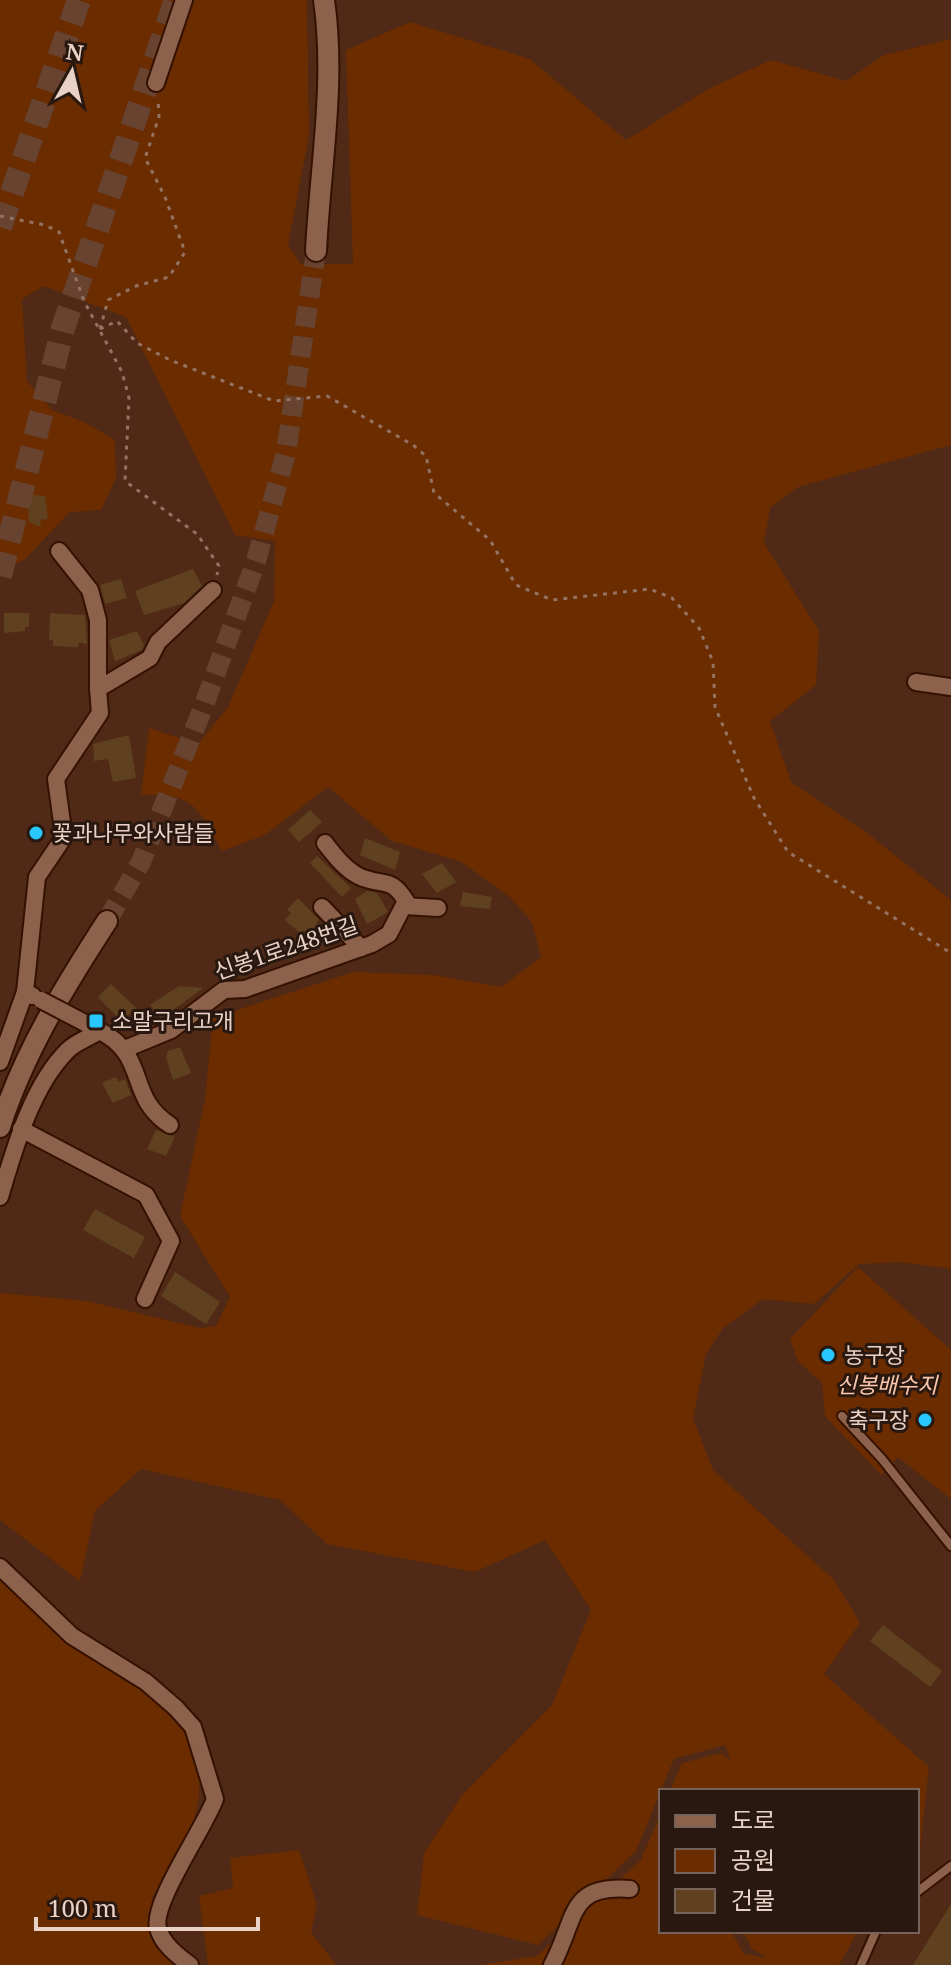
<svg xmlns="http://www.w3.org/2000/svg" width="951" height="1965" viewBox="0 0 951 1965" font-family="'Noto Serif','Noto Sans KR',serif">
<rect width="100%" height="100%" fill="#502a16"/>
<!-- green -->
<g fill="#6b2c00">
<path d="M0,0h307l2,136 -21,109 13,19h52l-7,-214 64,-28 120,37 96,81 82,-51 63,-29 75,21 38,-26 67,-16v406l-153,42 -28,21 -6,35 55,88 -3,54 -46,36 21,61 76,51 84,67v369l-51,-7 -41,2 -45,40 -51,-5 -40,29 -17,26 -13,65 20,51 121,110 26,43 -36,51 105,93 -12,110v-86h-247l12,-28 40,-10 9,8 -6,-16 -51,14 -38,92 -98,94 -121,-30 7,-62 38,-58 90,-90 39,-95 -46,-70 -70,32 -148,-28 -47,-44 -139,-31 -46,42 -15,70 -80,-61v-227l87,8 113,27 16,-2 14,-29 -50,-81 25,-117 8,-81 140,-46 81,3 67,12 40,-30 -9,-35 -22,-25 -50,-36 -68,-20 -64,-54 -63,48 -43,16c-23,-43 -28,-58 -81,-56l8,-67 49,16 30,-37 46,-106 1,-60 -40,-6 -109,-218 -82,-31 -22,13 5,82 25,29 32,12 31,18 1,38 -15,32 -31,2 -45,47 -25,13z"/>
<path d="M858,1267l93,83v149l-53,-42 -17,18 -56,-59 -3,-33 -24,-22 -8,-22z"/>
<path d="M0,1569l185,156 14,50v23l-7,30 -40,70 2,28 31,39h-185z"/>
<path d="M661,1813v118h70l13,23 24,4 -16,-9 -9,-18h115l-19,34h-360l58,-9 104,-96z"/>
<path d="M299,1850l18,55 -6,27 25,33h-128l-9,-69 34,-8 -3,-30z"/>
</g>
<!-- building -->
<g fill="#5f411f">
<path d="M34,495l11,1 3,23 -8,1 1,7 -12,-5 -1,-20z"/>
<path d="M193,569l9,17 -18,17 -40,12 -9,-24z"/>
<path d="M121,579l6,19 -22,6 -5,-19z"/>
<path d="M4,613h25v14h-4v4l-21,2z"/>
<path d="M50,613l35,2 2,29 -8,-2 -1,5 -25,-1v-6h-4z"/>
<path d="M137,631l7,14 -2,5 -27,11 -6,-21z"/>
<path d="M129,735l7,43 -23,4 -5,-23 -14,2 -1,-17z"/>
<path d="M310,810l12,12 -23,20 -11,-12z"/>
<path d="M365,838l35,14 -5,18 -35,-15z"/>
<path d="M317,856l34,32 -9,9 -32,-34z"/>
<path d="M442,863l14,19 -19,11 -15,-19z"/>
<path d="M367,891l10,2 11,19 -21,12 -12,-25z"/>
<path d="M463,892l29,5 -2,12 -30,-3z"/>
<path d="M298,898l21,22 -3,3 14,13 -9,10 -5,1 -31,-27 6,-7 -4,-3z"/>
<path d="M111,984l25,24 -15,13 -23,-24z"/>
<path d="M179,986l24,2 -42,31 -11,-14z"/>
<path d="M180,1047l11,26 -18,7 -7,-23 2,-6z"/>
<path d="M116,1077l2,5 7,-3 6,16 -18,8 -11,-20z"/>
<path d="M156,1130l19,7 -9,19 -19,-7z"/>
<path d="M95,1209l50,28 -11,21 -51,-28z"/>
<path d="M175,1272l45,30 -14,22 -45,-28z"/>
<path d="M883,1625l59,46 -12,16 -60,-46z"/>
<path d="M951,1904v61h-38z"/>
</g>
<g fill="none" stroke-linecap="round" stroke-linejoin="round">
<!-- secondary-tunnel -->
<path stroke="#674330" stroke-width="20" stroke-dasharray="20 10" stroke-linecap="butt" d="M107,921l34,-59 62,-154 53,-147 30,-108 30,-202"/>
<!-- highway-tunnel -->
<g stroke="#674330" stroke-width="24" stroke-dasharray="24 12" stroke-linecap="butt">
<path d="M0,227l79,-227"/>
<path d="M0,576l63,-248 113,-328"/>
</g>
<!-- lane casing -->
<g stroke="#341100" stroke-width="12">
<g id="lane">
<path d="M842,1416l40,43 69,87"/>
<path d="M917,1892l34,-26"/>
<path d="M861,1965l15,-34"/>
</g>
</g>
<!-- street casing -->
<g stroke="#341100" stroke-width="20">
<g id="street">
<path d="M156,83l28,-83"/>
<path d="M59,551l31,39 8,30v69"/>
<path d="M916,682l35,5"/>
<path d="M404,906l34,2"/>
<path d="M322,907l39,41"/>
<path d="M25,992l12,-115 27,-40 -8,-58 44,-66 -2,-24 52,-31 8,-16 55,-52"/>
<path d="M100,1031c49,25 26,66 70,94"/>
<path d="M125,1049l46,-19 53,-40 21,-1 127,-45 17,-10 17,-33c-15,-24 -21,-15 -43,-23 -16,-6 -28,-22 -38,-35"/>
<path d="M0,1062l25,-70 8,4"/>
<path d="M21,1129l125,66 25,46 -26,58"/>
<path d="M0,1197c14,-47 32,-112 68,-147 8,-8 22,-13 32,-19l-15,-8"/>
<path d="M0,1567l72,69 74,46 30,26 17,19 22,72c-10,28 -64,105 -57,129 4,16 20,28 32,37"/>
<path d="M552,1965c25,-46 15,-81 78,-76"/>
</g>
</g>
<!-- secondary casing -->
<g stroke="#341100" stroke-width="24">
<g id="secondary">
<path d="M316,251c4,-83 20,-168 8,-251"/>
<path d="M0,1127c24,-75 65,-141 107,-206"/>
</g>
</g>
<!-- path -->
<g stroke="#947363" stroke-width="3" stroke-dasharray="4 6" stroke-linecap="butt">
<path d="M0,216l45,9 14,7 25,69 38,71 7,26 -4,83 72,53 22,32 -2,9"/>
<path d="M100,329l17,-8 20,22 33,17 104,41 53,-5 86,49 13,11 8,37 56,47 26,45 36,15 98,-11 22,9 27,30 14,34 2,45 39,91 34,54 163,101"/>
<path d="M100,329l8,-29 28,-14 33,-9 16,-25 -20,-55 -20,-39 14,-41 -1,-18"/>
</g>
<!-- lane -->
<use href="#lane" stroke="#8d624c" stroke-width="8"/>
<!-- street -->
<use href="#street" stroke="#8d624c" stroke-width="16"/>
<!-- secondary -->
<use href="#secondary" stroke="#8d624c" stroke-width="20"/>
<!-- street-bridge casing -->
<g stroke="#341100" stroke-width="20" stroke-linecap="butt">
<path id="street-bridge" d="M41,1000l44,23"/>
</g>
<!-- street-bridge -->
<use href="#street-bridge" stroke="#8d624c" stroke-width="16"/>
</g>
<!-- markers -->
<g fill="#28c8ff" stroke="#29180f" stroke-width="3">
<circle cx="36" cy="833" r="8"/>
<rect x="88" y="1013" width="16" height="16" rx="4"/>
<circle cx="828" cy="1355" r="8"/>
<circle cx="925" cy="1420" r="8"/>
</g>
<g text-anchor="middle" stroke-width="6" stroke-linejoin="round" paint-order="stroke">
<!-- poi labels -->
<g font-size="22" fill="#ead1c5" stroke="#29180f" text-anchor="start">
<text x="52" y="841">꽃과나무와사람들</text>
<text x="112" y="1029">소말구리고개</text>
<text x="844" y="1363">농구장</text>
<text x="909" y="1428" text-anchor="end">축구장</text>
</g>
<!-- street labels -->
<g font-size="22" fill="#ead1c5" stroke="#29180f">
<text transform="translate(286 948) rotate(-19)" y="8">신봉1로248번길</text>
</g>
<!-- park labels -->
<g font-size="22" font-style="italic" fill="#fac7ae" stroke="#29180f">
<text x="887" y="1393">신봉배수지</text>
</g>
</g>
<!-- legend -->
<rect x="659" y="1789" width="260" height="144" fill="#29180f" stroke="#766258" stroke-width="2"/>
<rect x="675" y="1815" width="40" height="12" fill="#8d624c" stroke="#766258" stroke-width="2"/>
<text x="731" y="1829" font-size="24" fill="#ead1c5">도로</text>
<rect x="675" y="1849" width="40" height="24" fill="#6b2c00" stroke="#766258" stroke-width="2"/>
<text x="731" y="1869" font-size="24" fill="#ead1c5">공원</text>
<rect x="675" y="1889" width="40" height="24" fill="#5f411f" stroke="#766258" stroke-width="2"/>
<text x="731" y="1909" font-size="24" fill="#ead1c5">건물</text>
<!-- north arrow -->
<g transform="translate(72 72) rotate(8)" stroke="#29180f" stroke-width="6" paint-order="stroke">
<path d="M0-6L14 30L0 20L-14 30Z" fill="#ead1c5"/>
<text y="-12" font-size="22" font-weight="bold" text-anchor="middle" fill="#ead1c5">N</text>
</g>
<!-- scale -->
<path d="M36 1917v12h222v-12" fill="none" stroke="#ead1c5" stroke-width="4"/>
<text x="48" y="1917" font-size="24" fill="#ead1c5" stroke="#29180f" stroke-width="6" paint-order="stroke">100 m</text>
</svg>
